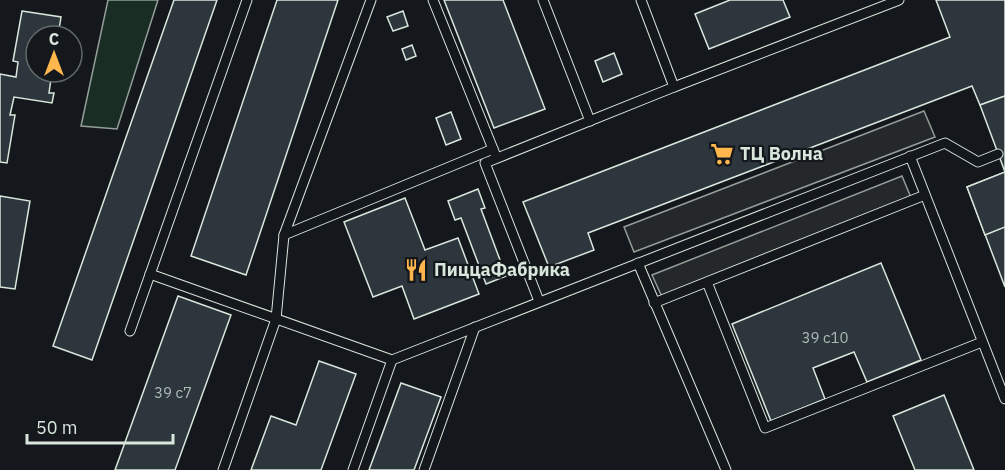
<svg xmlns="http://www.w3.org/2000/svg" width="1005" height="470" viewBox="0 0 1005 470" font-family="'IBM Plex Sans',sans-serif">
<rect width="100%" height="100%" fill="#14181c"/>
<!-- green -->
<path fill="#1a2d24" stroke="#939e99" stroke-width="1.5" d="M108,0h50l-41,129 -36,-3z"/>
<!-- parking -->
<g fill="#24282b" stroke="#939e99" stroke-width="1.5">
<path d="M924,111l11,26 -301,115 -10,-25z"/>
<path d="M902,176l10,24 -249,99 -11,-24z"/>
</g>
<!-- building -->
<g fill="#2c363c" stroke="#d8e6dc" stroke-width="1.5">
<path d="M174,0h43l-125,360 -39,-14z"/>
<path d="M277,0h61l-92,275 -55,-19z"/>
<path d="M444,0h59l42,109 -51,19z"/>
<path d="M730,0h53l7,17 -81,32 -14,-35z"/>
<path d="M936,0h69v96l-25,9 -8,-19 -384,147 6,17 -45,17 -26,-65 427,-165z"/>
<path d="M22,11l39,6 -3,19h-22v36h16l-3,21h5l-2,10 -38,-6 -4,18h5l-8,48 -7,-1v-88l16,3 2,-15 -5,-1z"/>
<path d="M403,11l5,15 -15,5 -6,-14z"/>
<path d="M412,45l4,11 -10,4 -4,-11z"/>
<path d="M614,53l8,21 -19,8 -8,-21z"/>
<path d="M1005,96v76l-25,-67z"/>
<path d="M451,112l10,27 -15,6 -10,-27z"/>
<path d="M1005,172v115l-38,-100z"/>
<path d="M1005,172v55l-20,8 -18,-48z"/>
<path d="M478,189l7,19 -4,1 25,67 -20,8 -25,-66 -6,2 -7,-19z"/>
<path d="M0,196l30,5 -15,88 -15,-2z"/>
<path d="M405,198l20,52 33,-12 21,56 -65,25 -12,-33 -29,11 -29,-75z"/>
<path d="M881,263l40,97 -54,22 -13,-30 -41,16 12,31 -54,22 -39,-97z"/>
<path d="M178,296l53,19 -56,155h-60z"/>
<path d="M319,361l37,13 -35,96h-70l20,-54 25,9z"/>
<path d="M401,383l40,14 -27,73h-45z"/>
<path d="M944,395l30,75h-59l-22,-54z"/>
</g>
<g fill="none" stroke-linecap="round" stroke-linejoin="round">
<!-- service casing -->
<g stroke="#d8e6dc" stroke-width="11">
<g id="service">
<path d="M433,0l62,154"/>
<path d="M543,0l47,121"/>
<path d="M674,87l225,-87"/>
<path d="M910,156l95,243"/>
<path d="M284,235l209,-86"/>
<path d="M638,263l88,207"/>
<path d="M150,274l242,86 553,-217 33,19 20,-8"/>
<path d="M707,282l58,146 217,-86"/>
<path d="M539,301l-54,-138 189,-76 -33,-87"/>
<path d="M654,303l271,-108"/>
<path d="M130,331l117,-331"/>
<path d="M223,470l53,-151 8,-84 87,-235"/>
<path d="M353,470l39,-110"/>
<path d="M424,470l51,-143"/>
</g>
</g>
<!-- service -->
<use href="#service" stroke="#14181c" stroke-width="9"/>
</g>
<!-- icons -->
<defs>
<g id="supermarket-bare" transform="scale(1.8)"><path d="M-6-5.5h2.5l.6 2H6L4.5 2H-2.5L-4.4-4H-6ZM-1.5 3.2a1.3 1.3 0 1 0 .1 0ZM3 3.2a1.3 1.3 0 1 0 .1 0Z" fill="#ffb74d" stroke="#14181c" stroke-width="2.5" paint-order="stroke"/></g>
<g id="restaurant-bare" transform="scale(1.8)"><path d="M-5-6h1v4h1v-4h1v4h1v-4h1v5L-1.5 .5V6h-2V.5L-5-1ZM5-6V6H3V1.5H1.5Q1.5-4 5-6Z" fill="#ffb74d" stroke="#14181c" stroke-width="2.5" paint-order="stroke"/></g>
</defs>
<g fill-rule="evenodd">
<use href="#supermarket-bare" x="722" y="154"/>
<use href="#restaurant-bare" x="416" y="270"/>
</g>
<g text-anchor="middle" stroke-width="4.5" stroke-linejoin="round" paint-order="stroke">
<!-- number labels -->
<g font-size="15" fill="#adbab4">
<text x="825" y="343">39 с10</text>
<text x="173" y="398">39 с7</text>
</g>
<!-- poi labels -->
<g font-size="18" font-weight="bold" fill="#d8e6dc" stroke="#14181c" text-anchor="start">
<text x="740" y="160">ТЦ Волна</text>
<text x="434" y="276">ПиццаФабрика</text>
</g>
</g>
<!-- north arrow -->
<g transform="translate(54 54)"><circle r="28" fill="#14181c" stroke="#626a69" stroke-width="1.5"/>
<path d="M0-4.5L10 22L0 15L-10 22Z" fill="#ffb74d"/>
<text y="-9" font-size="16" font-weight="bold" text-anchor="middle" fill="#d8e6dc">С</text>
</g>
<!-- scale -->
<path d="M27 434v9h146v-9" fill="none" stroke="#d8e6dc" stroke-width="3"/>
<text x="36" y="434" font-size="18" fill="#d8e6dc" stroke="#14181c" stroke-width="4.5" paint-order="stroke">50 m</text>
</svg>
